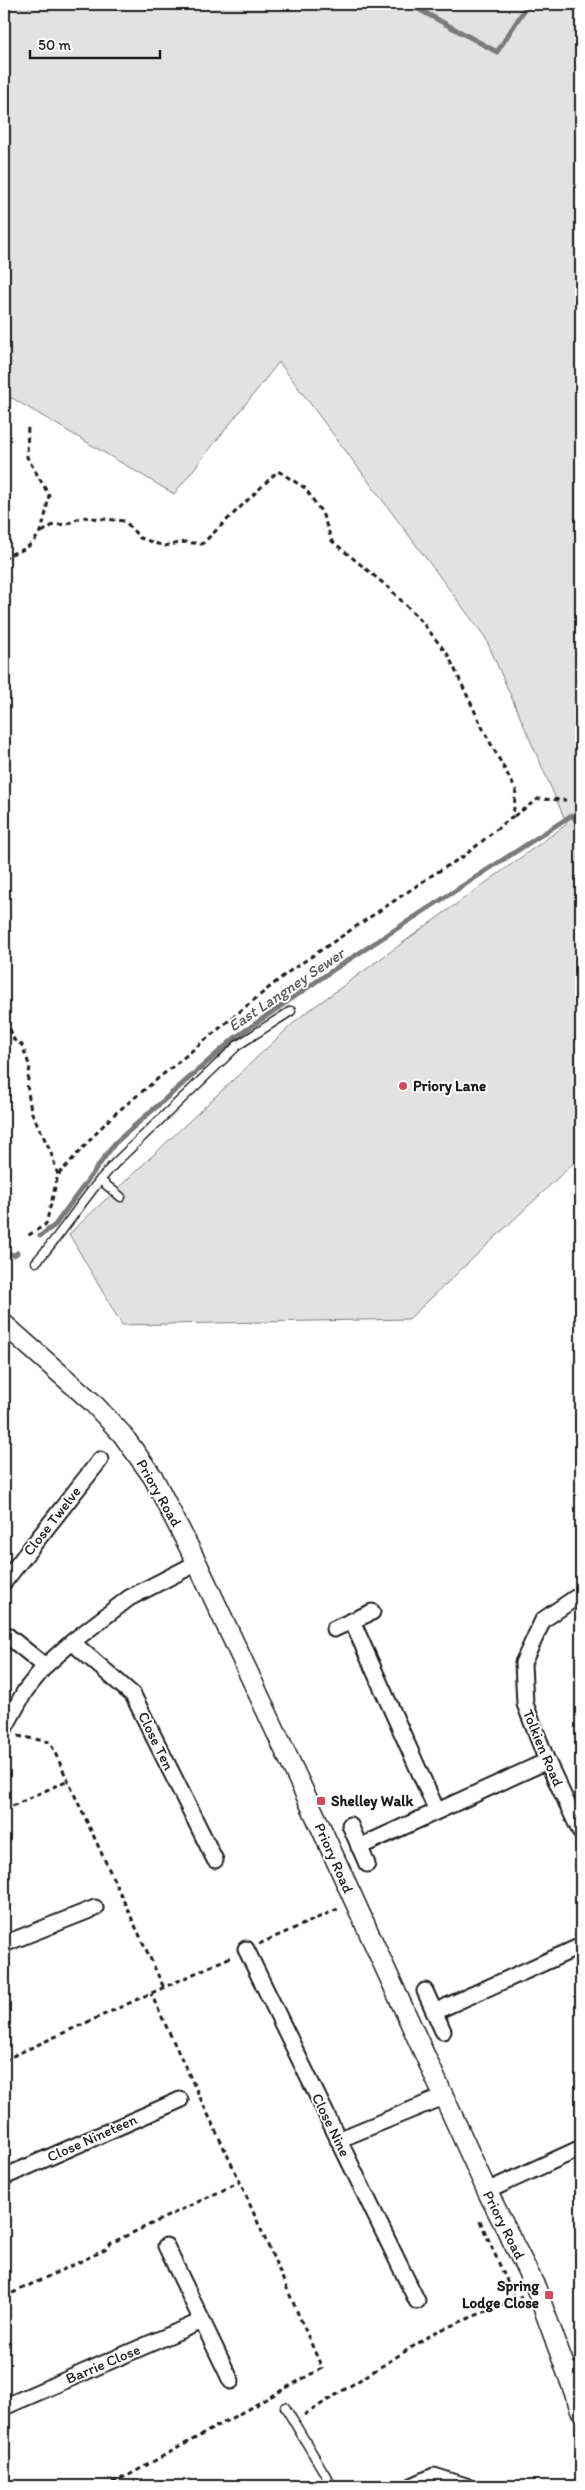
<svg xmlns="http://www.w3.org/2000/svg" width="585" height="2490" viewBox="0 0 585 2490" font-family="Itim,sans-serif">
<rect width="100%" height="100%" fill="#fff"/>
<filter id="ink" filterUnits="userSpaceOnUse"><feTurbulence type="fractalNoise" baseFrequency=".02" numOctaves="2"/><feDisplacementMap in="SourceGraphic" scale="10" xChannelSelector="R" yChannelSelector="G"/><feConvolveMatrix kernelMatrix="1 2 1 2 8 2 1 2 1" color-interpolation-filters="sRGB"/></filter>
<g filter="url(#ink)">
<!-- green -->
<path fill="#e2e2e2" stroke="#7f7f7f" d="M4,4h577v1152l-172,163 -287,6 -53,-91 231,-217 267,-193 -82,-187 -206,-275 -105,132 -162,-96 -8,7z"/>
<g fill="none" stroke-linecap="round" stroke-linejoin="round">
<!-- stream -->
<g stroke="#7a7a7a" stroke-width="5">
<path d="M409,4l88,48 31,-48"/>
<path d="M40,1236l15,-11 60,-82 121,-106 97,-67 239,-155 9,12"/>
<path d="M4,1253l10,2 3,-2"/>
</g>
<!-- service casing -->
<g stroke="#1c1c1c" stroke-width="11">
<g id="service">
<path d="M100,1180l16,-18 122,-117 53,-34"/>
<path d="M36,1262c23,-25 42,-55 64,-82l21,17"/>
<path d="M285,2407l47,79"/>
</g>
</g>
<!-- minor casing -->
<g stroke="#1c1c1c" stroke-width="19">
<g id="minor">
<path d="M4,1582l96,-122"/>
<path d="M581,1594l-38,26 -20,43 2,41 22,57 34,72"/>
<path d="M352,1621l85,190"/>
<path d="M334,1629l38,-17"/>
<path d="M4,1633l41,33"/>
<path d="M72,1642l61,53 82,165"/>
<path d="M4,1729l21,-38 20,-25 27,-24 57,-44 68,-35"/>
<path d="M350,1825l17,39"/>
<path d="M359,1847l188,-86"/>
<path d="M4,1944l91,-36"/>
<path d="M246,1949l171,352"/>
<path d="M425,1991l18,40"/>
<path d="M434,2012l147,-66"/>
<path d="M338,2140l107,-44"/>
<path d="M4,2177l176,-77"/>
<path d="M487,2191l94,-43"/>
<path d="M166,2246l65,135"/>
<path d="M569,2374l12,-5"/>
<path d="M4,2407l198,-86"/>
<path d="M412,2486l22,-10 32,10"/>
</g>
</g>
<!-- tertiary casing -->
<g stroke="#1c1c1c" stroke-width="22">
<path id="tertiary" d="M4,1324l88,78 30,32 31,43 44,86 124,265 166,363 49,97 45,123"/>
</g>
<!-- path -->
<g stroke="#1c1c1c" stroke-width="3" stroke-dasharray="5 4" stroke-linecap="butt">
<path d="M42,532l11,-7 14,-1 15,-7 43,4 15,17 24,8 20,-4 18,2 76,-73 27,17 17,25 10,28 57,47 33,34 26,33 37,78 31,57 -3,26 -49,40 -30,18 -147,99 -176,144 -53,58"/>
<path d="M4,560c5,-7 12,-7 20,-11 20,-11 21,-34 25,-54l-22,-38 1,-33"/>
<path d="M514,816l24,-17 28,1"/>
<path d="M4,1012l10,28 8,5 8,22 -3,18 4,26 19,39 8,25 -12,49 -20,13"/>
<path d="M18,1736l32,6 114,246"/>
<path d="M4,1810l64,-30"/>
<path d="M259,1944l81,-36"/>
<path d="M4,2060l229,-104"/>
<path d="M480,2221l35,78 7,-3"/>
<path d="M4,2297l103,-48 4,-6 129,-61"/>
<path d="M304,2415l132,-83 79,-33"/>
<path d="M104,2486l25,-11 193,-107 -82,-186 -89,-188"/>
</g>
<!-- service -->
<use href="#service" stroke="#fff" stroke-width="8"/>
<!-- minor -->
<use href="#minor" stroke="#fff" stroke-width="15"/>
<!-- tertiary -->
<use href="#tertiary" stroke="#fff" stroke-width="19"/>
</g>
</g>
<!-- markers -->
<g fill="#d1495b" stroke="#fff" stroke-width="2">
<circle cx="403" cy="1086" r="5"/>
<rect x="316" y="1796" width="10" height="10" rx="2.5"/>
<rect x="544" y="2290" width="10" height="10" rx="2.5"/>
</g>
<g text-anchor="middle" stroke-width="4" stroke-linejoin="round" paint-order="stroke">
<!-- poi labels -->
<g font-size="15" font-weight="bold" fill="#1c1c1c" stroke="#fff" text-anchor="start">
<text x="413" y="1091">Priory Lane</text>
<text x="331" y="1806">Shelley Walk</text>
<text x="539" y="2291" text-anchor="end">Spring<tspan x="539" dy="17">Lodge Close</tspan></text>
</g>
<!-- street labels -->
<g font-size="15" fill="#1c1c1c" stroke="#fff">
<text transform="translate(159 1493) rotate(60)" y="5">Priory Road</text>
<text transform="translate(52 1521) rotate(-52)" y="5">Close Twelve</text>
<text transform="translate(156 1741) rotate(64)" y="5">Close Ten</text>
<text transform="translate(543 1748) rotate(67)" y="5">Tolkien Road</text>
<text transform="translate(334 1858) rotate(66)" y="5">Priory Road</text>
<text transform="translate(331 2125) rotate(64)" y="5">Close Nine</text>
<text transform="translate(92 2138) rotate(-24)" y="5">Close Nineteen</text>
<text transform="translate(504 2225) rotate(63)" y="5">Priory Road</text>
<text transform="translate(103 2364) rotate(-23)" y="5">Barrie Close</text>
</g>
<!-- water labels -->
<g font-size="16" font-style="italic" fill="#5a5a5a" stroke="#fff">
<text transform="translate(286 989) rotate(-34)" y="6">East Langney Sewer</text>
</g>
</g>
<!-- margin -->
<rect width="585" height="2490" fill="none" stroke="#fff" stroke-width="20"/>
<rect x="10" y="10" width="565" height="2470" fill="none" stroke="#1c1c1c" stroke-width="2" filter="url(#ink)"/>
<!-- scale -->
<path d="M30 50v8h130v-8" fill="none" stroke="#1c1c1c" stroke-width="2.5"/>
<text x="38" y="50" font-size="15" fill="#1c1c1c" stroke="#ffffff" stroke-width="4" paint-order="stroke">50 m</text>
</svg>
